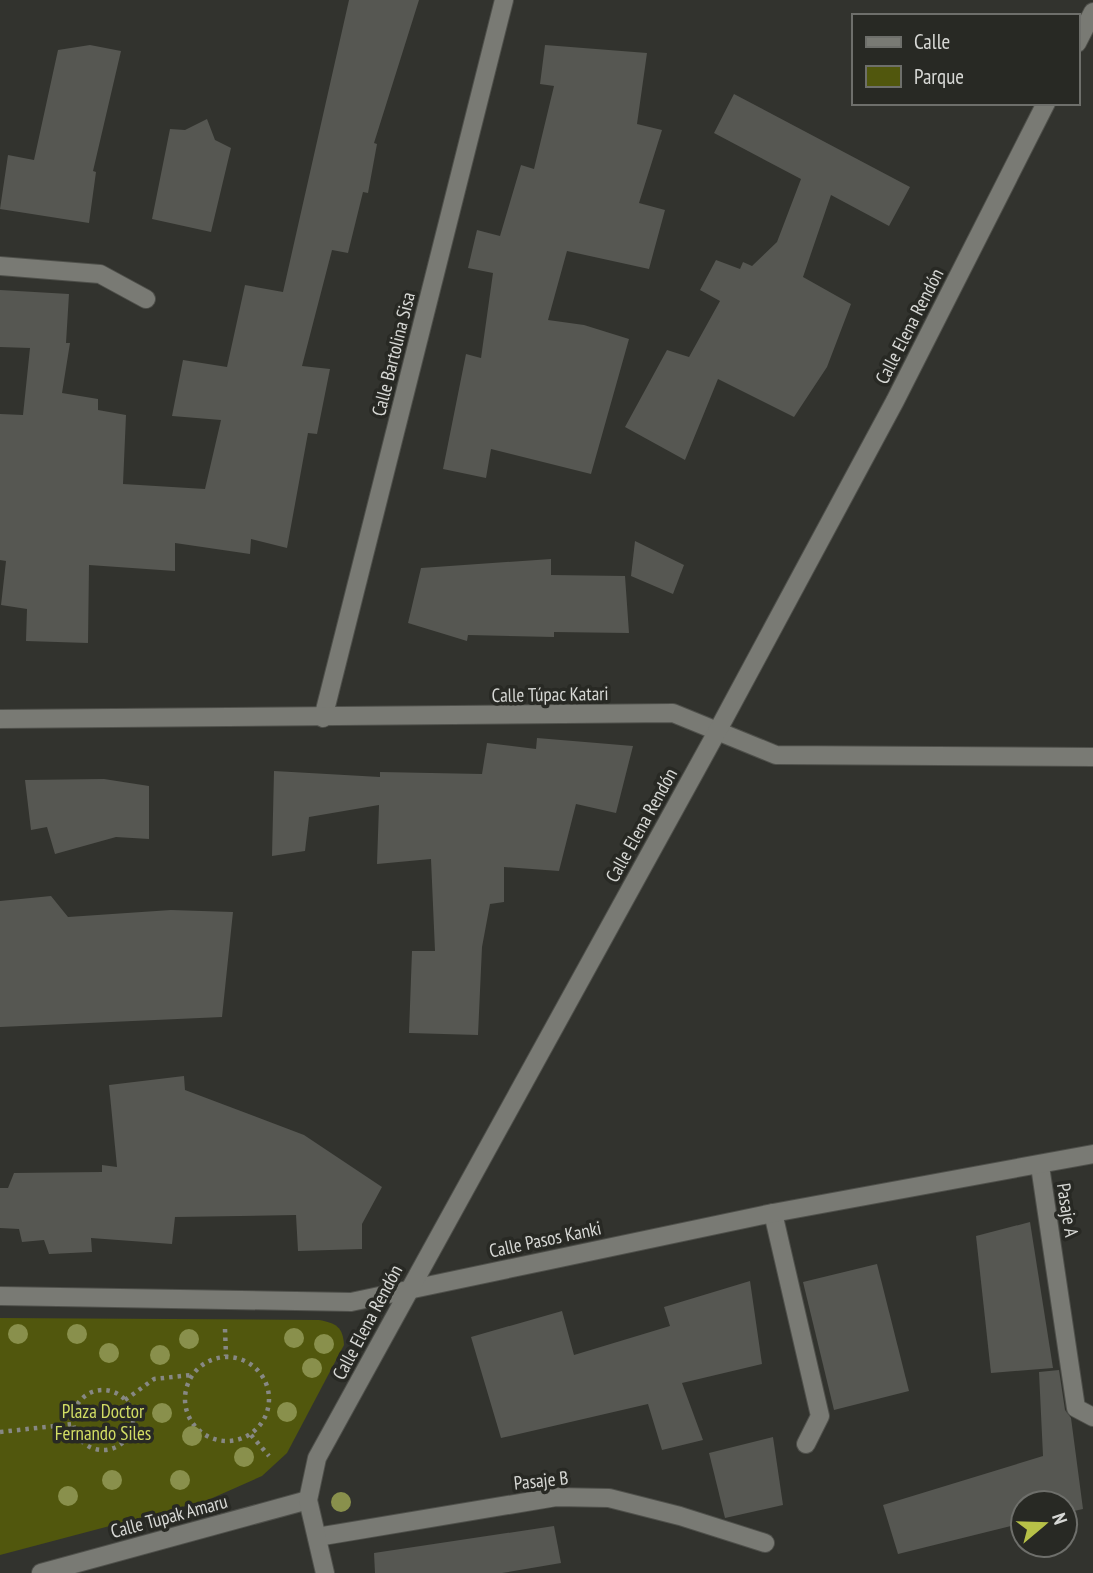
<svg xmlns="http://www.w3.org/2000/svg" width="1093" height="1573" viewBox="0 0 1093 1573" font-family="'PT Sans Narrow',sans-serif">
<rect width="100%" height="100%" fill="#32332e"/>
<!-- green -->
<path fill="#51570d" d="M0,1318l319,2c17,3 24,7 25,25l-57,108 -25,23 -54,24 -208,55z"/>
<!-- building -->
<g fill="#565752">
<path d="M349,0h70l-45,143 3,1 -9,49 -5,-1 -15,61 -16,-3 -30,116 28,3 -13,65 -9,-1 -21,115 -36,-9 -1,15 -75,-11v28l-86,-6 -1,78 -62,-2 1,-32 -26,-4 5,-44 -6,-1v-146l23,1 7,-67 -30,-1v-57l69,4 -3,49h4l-8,50 36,6v11l28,5 -3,69 82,5 16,-69 -49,-4 11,-56 44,7 18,-82 38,7z"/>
<path d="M90,45l31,6 -28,120 3,1 -7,51 -89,-14 8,-54 26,5 24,-110z"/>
<path d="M545,45l102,8 -10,71 25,6 -23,73 26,7 -16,59 -82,-18 -19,69 36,5 45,14 -38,135 -100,-25 -5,29 -43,-9 23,-115 15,4 12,-85 -25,-5 9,-38 23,6 21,-71 13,4 20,-83 -14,-2z"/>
<path d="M734,94l176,93 -21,39 -58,-31 -28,82 48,27 -24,63 -33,50 -76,-38 -33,81 -60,-33 42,-77 22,7 31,-56 -20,-11 16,-30 24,9 3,-7 9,4 25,-24 24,-63 -87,-46z"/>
<path d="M207,119l8,21 16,8 -20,84 -59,-13 18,-90 15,1z"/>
<path d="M635,541l49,24 -11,29 -42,-18z"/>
<path d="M551,559v16l74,1 4,57 -75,-1v5l-86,-2 -1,6 -59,-18 13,-55z"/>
<path d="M537,738l96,8 -17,67 -40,-9 -17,67 -55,-4v35l-14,2 -8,43 -4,88 -69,-2 3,-82h23l-4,-92 -54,5 2,-59 -70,12 -4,34 -33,5 2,-85 106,6v-5l102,2 5,-31 49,6z"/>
<path d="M104,779l45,7v53l-33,-2 -61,17 -8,-27 -16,3 -6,-50z"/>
<path d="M51,896l17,21 103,-7 62,2 -11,105 -222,10v-126z"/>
<path d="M184,1076l1,14 119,45 78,52 -20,37v25l-64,2 -2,-36 -121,2 -3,27 -81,-6 1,14 -43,2 -5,-14 -22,2 -3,-13 -19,-1v-40h8l6,-15 88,-1v-7l15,2 -8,-82z"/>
<path d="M1030,1222l23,146 -62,5 -15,-137z"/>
<path d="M877,1264l32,127 -75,19 -31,-128z"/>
<path d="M750,1281l12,83 -80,19 21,57 -41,10 -14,-46 -147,34 -30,-101 91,-26 12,44 96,-29 -6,-19z"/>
<path d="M1059,1370l6,40 6,8 12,91 -18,4v-10h-42v20l-125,31 -15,-49 160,-49 -4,-84z"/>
<path d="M773,1437l10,68 -58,13 -16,-65z"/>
<path d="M554,1526l7,37 -59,10h-127l-1,-20z"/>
</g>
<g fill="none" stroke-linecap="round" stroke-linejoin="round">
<!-- lane casing -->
<g stroke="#4f504b" stroke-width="20">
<g id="lane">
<path d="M1040,1166l36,242 17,9"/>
<path d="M773,1213l47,203 -14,28"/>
<path d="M317,1537l239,-40 53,1 71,18 85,27"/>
</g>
</g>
<!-- street casing -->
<g stroke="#4f504b" stroke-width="20">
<g id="street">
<path d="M1077,43l16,-31"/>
<path d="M0,266l100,8 46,25"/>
<path d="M323,718l181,-718"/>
<path d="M0,719l673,-6 103,42 317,2"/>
<path d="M0,1296l351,6 422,-89 320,-59"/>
<path d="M41,1573l267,-73"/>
<path d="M325,1573l-17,-73 9,-42 401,-728 177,-329 151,-298"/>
</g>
</g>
<!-- path -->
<g stroke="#878884" stroke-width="4.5" stroke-dasharray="3.5 5" stroke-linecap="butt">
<path d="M225,1329l1,27"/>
<circle cx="227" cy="1399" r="42"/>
<circle cx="103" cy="1420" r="30"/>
<path d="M125,1400l29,-21 37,-4"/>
<path d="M0,1432l73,-8"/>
<path d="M251,1435l18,21"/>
</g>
<!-- lane -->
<use href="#lane" stroke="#797a74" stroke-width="18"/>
<!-- street -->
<use href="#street" stroke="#797a74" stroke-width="18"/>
</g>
<!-- trees -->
<g fill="#89904c">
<circle cx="18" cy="1334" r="10"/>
<circle cx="77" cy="1334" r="10"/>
<circle cx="294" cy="1338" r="10"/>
<circle cx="189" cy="1339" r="10"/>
<circle cx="324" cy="1344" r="10"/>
<circle cx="109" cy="1353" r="10"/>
<circle cx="160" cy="1355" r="10"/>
<circle cx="312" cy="1368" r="10"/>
<circle cx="287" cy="1412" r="10"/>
<circle cx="162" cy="1413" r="10"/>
<circle cx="192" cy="1436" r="10"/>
<circle cx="244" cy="1457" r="10"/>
<circle cx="112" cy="1480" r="10"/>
<circle cx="180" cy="1480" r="10"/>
<circle cx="68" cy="1496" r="10"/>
<circle cx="341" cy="1502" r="10"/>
</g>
<g text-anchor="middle" stroke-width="7" stroke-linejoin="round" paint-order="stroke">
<!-- street labels -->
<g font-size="19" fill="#d7d8d5" stroke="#282924">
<text transform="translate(909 326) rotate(-63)" y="7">Calle Elena Rendón</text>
<text transform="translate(393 354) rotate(-76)" y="7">Calle Bartolina Sisa</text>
<text transform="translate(550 694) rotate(-1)" y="7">Calle Túpac Katari</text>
<text transform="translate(641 825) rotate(-61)" y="7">Calle Elena Rendón</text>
<text transform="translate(1068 1210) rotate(81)" y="7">Pasaje A</text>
<text transform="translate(545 1239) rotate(-12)" y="7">Calle Pasos Kanki</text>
<text transform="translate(367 1322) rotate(-62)" y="7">Calle Elena Rendón</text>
<text transform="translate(541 1480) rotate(-6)" y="7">Pasaje B</text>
<text transform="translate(169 1516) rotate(-15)" y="7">Calle Tupak Amaru</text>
</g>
<!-- park labels -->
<g font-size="19" fill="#d1dd64" stroke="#282924">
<text x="103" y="1418">Plaza Doctor<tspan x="103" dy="22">Fernando Siles</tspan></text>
</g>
</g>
<!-- legend -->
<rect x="852" y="14" width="228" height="91" fill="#282924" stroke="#6e6f6b" stroke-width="2"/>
<rect x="866" y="37" width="35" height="10" fill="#797a74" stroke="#6e6f6b" stroke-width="2"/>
<text x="914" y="49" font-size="21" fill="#d7d8d5">Calle</text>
<rect x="866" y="66" width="35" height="21" fill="#51570d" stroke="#6e6f6b" stroke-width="2"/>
<text x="914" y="84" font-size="21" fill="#d7d8d5">Parque</text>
<!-- north arrow -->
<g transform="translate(1044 1524) rotate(71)"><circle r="33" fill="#282924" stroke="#6e6f6b" stroke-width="2"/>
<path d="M0-5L12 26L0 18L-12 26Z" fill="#b7c148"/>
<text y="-10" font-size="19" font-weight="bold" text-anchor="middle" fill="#d7d8d5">N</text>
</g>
</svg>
